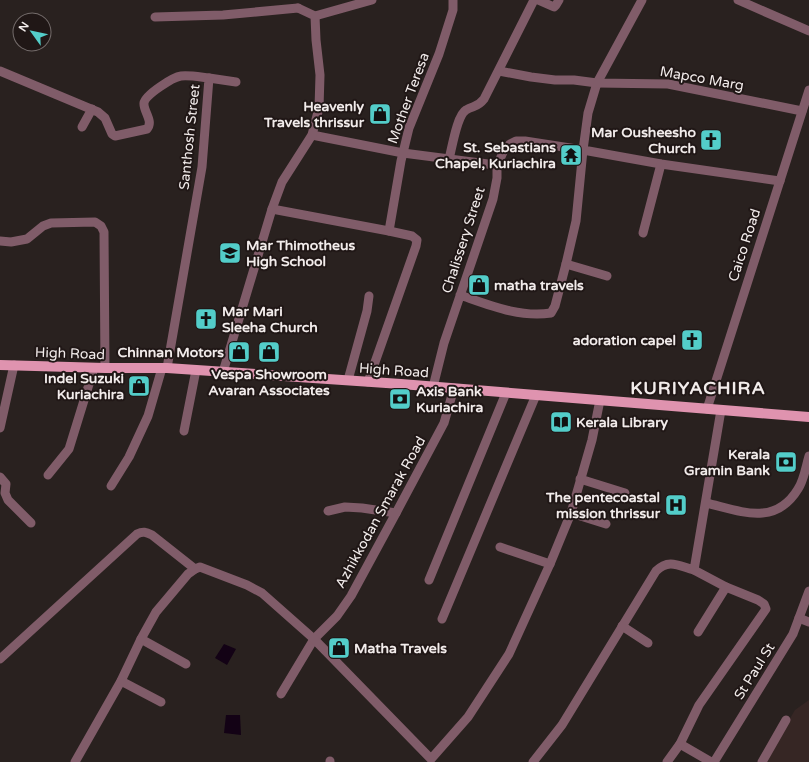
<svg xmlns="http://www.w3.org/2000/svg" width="809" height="762" viewBox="0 0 809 762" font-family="'Varela Round',sans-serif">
<rect width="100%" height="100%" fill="#29211f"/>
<!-- built -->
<path fill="#362624" d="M809,700v62h-45l31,-52z"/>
<!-- water -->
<g fill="#130215">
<path d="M224,644l12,5 -9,16 -12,-7z"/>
<path d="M226,715h14l1,20 -17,-2z"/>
</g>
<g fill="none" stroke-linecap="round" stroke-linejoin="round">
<!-- minor -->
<g stroke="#805c69" stroke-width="9">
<path d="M538,0l16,7 2,-2 3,-5"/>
<path d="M642,0l-45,83 -9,30 -5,37 78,14 119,17"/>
<path d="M738,0l71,31"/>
<path d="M315,16l57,-16"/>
<path d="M155,17l68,-2 75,-7"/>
<path d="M0,71l98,41 7,6 7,16 3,2 32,-7c7,-8 -4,-18 -3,-26 1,-8 29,-26 37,-27 8,-1 19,1 28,2l-7,89 -35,201"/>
<path d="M499,71l32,6 24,3h19l23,3 71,1 134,27"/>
<path d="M209,78l27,4"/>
<path d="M82,127l10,-18"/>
<path d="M312,135l91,18 85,11 9,2"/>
<path d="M449,159c3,-11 8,-44 17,-49 8,-5 11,-2 18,-11l50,-99"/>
<path d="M272,209l117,22 23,5 5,4 -1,6 -48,136"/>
<path d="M389,231l12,-70 8,-33 30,-74 14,-44v-10"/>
<path d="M643,233l18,-69"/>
<path d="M0,241l11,1 16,-3 16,-13 8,-3 44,-1 6,4 3,6 1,136"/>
<path d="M566,264l41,12"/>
<path d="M223,372l49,-163 10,-27 30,-47 7,-27 1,-33 -4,-35 -1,-24 -17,-8"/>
<path d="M348,380l19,-69 2,-15"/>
<path d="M433,387l11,-44 49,-144 4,-21v-12l7,-16 6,-6 6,-3h9l58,9 -7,71 -10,43 -11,42 -4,7c-31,5 -62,-8 -91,-18"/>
<path d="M707,409l102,-319"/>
<path d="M0,428l14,-63"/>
<path d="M184,431l12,-61"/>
<path d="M48,475l21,-26 25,-81"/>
<path d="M0,477l6,7 -1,9 3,7 23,23"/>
<path d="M580,479l45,14"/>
<path d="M111,486l18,-29 19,-41 14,-48"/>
<path d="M706,503c34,8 69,24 92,-14 6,-9 8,-23 11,-33"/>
<path d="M328,511l17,-4 17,1 34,5"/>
<path d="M571,513l35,11"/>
<path d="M500,547l50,17"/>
<path d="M429,580l77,-187"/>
<path d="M799,618l10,4"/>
<path d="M442,619l94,-224"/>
<path d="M622,626l26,17"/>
<path d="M698,632l28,-45"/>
<path d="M141,639l45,25"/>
<path d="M0,659l137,-125c6,-3 9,-2 15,1l43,34"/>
<path d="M121,681l40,21"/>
<path d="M281,694l33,-55 23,-23 14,-20 45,-83 48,-90 10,-35"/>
<path d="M680,744l31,18"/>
<path d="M330,761v1"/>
<path d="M75,762l46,-81 20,-42 15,-27 32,-38 7,-5 5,-2 47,18 15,8 52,46 117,120 37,-42 41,-63 41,-90 21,-51 21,-73 8,-40"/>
<path d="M533,762l29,-37 94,-154c13,-13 23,-5 38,-1l27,-160"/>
<path d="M667,762l13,-18 19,-39 67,-96 -2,-5 -6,-4 -32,-13 -32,-17"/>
<path d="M714,762l79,-128 16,-43"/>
<path d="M762,762l24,-42"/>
</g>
<!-- major -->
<path stroke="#df93af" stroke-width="10" d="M0,365l105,3h62l234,16 408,33"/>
</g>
<!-- icons -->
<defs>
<g id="shop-square" transform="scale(1.15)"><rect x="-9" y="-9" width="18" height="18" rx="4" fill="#53cdc9" stroke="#201716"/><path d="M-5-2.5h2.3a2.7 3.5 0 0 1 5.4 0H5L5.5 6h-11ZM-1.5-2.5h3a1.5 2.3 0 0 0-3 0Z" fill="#111"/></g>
<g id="church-square" transform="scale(1.15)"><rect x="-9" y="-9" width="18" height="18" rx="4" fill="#53cdc9" stroke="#201716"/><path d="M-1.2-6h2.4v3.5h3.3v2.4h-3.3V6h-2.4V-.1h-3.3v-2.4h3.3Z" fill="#111"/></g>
<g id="temple-square" transform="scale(1.15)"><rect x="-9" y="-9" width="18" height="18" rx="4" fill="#53cdc9" stroke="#201716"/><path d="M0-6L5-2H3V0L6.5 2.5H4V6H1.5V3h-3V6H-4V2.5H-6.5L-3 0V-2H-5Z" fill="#111"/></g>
<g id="school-square" transform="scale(1.15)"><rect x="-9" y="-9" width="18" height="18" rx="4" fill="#53cdc9" stroke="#201716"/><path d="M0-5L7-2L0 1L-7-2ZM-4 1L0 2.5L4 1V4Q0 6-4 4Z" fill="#111"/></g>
<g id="bank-square" transform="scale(1.15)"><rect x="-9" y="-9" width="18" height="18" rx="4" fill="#53cdc9" stroke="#201716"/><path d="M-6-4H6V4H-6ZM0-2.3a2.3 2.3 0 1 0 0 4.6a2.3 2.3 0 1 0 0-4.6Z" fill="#111"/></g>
<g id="library-square" transform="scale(1.15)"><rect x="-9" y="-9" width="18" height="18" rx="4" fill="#53cdc9" stroke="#201716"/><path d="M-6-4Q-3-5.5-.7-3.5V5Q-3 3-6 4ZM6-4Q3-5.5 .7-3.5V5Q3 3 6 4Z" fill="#111"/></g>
<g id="hospital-square" transform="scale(1.15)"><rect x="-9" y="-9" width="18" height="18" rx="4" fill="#53cdc9" stroke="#201716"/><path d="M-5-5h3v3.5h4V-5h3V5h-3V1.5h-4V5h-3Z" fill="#111"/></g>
</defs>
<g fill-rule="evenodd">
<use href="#shop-square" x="380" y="114"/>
<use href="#church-square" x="711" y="140"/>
<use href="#temple-square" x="571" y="155"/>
<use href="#school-square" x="230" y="253"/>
<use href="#shop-square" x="479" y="285"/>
<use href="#church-square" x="206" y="319"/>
<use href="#church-square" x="692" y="340"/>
<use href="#shop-square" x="239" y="352"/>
<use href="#shop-square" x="269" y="352"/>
<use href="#shop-square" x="139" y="386"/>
<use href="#bank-square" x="400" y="399"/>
<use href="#library-square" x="561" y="422"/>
<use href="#bank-square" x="786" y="462"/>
<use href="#hospital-square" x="676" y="505"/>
<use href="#shop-square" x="339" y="648"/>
</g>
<g text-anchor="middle" stroke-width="4" stroke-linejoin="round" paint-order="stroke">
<!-- street labels -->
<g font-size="14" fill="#f2eceb" stroke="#201716">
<text transform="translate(702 78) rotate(10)" y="5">Mapco Marg</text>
<text transform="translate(408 98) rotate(-70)" y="5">Mother Teresa</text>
<text transform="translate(189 137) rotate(-84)" y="5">Santhosh Street</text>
<text transform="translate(463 240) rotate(-72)" y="5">Chalissery Street</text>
<text transform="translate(744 245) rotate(-72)" y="5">Caico Road</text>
<text transform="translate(70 353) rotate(2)" y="5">High Road</text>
<text transform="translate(394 370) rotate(4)" y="5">High Road</text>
<text transform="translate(380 512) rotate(-61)" y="5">Azhikkodan Smarak Road</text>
<text transform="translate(754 671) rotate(-58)" y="5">St Paul St</text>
</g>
<!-- poi labels -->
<g font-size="14" font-weight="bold" fill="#f2eceb" stroke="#201716" text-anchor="end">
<text x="364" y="111">Heavenly<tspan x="364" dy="16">Travels thrissur</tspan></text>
<text x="696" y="137">Mar Ousheesho<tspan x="696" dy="16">Church</tspan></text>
<text x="556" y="152">St. Sebastians<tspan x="556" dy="16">Chapel, Kuriachira</tspan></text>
<text x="246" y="250" text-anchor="start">Mar Thimotheus<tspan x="246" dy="16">High School</tspan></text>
<text x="494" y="290" text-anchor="start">matha travels</text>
<text x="222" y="316" text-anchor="start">Mar Mari<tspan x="222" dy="16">Sleeha Church</tspan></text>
<text x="676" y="345">adoration capel</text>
<text x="224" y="357">Chinnan Motors</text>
<text x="269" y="379" text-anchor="middle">Vespa Showroom<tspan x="269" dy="16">Avaran Associates</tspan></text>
<text x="124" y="383">Indel Suzuki<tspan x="124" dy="16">Kuriachira</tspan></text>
<text x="416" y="396" text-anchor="start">Axis Bank<tspan x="416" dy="16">Kuriachira</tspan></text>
<text x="576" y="427" text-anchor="start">Kerala Library</text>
<text x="770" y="459">Kerala<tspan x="770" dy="16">Gramin Bank</tspan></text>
<text x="660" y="502">The pentecoastal<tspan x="660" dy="16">mission thrissur</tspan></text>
<text x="354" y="653" text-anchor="start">Matha Travels</text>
</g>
<!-- district labels -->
<g font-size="18" font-weight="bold" letter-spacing="1" fill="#f2eceb" stroke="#201716">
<text x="698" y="394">KURIYACHIRA</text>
</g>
</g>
<!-- north arrow -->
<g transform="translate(32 32) rotate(303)"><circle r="19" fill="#201716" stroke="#746c6b"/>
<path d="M0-3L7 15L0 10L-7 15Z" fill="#53cdc9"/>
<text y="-6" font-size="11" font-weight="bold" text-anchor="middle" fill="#f2eceb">N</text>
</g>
</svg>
